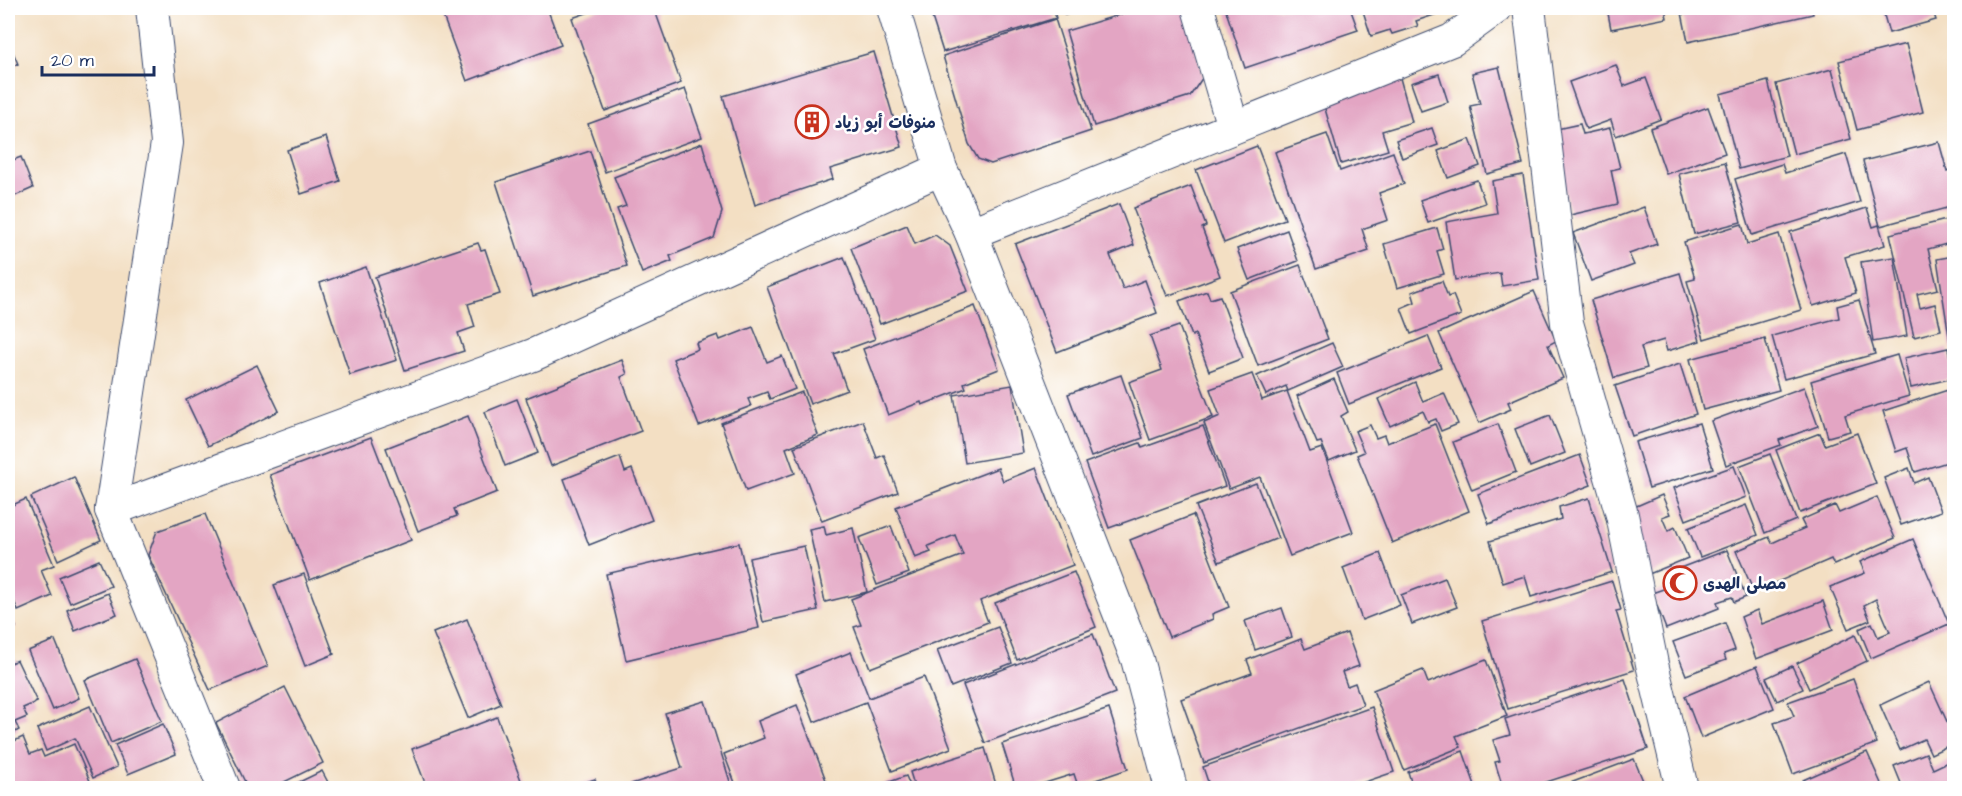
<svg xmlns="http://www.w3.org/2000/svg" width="1962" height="796" viewBox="0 0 1962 796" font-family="'Architects Daughter','Playpen Sans Arabic',sans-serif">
<rect width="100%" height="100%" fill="#fff"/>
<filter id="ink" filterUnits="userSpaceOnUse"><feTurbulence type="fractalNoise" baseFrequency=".0167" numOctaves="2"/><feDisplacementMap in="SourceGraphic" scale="12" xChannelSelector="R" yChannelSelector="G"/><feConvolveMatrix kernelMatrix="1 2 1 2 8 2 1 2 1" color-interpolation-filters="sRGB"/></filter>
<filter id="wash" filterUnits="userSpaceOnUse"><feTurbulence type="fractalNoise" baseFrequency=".008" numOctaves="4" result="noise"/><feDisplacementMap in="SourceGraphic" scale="24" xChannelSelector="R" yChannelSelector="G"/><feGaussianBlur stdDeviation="1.35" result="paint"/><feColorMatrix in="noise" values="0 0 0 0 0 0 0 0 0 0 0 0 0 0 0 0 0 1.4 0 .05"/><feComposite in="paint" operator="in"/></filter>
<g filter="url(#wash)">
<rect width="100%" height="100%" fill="#f3dfc3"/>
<g id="blocks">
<!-- building -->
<g fill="#e3a5c3">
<path d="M440,8h107l14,37 -94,36z"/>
<path d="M601,8h53l27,75 -76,28 -33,-93z"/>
<path d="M929,8h124l3,10 -113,34z"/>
<path d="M1062,8h27l-24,7z"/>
<path d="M1142,8h44l17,69 -13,19 -96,30 -28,-95z"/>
<path d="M1225,8h125l8,22 -113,38z"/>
<path d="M1362,8h73l2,6 -21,7 2,5 -26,8 -2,-4 -19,6z"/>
<path d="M1607,8h58l2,10 -56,11z"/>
<path d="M1681,8h131l1,6 -125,28z"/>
<path d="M1882,8h50l4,12 -47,13z"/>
<path d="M1055,19l36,112 -100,33 -13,-5 -9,-15 -26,-88z"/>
<path d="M8,40l10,24 -10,4z"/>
<path d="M1906,44l17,68 -66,18 -18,-69z"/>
<path d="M874,52l28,95 -72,22 3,10 -78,26 -32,-109z"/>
<path d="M1616,65l8,21 22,-8 15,41 -45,17 -5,-16 -25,9 -17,-47z"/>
<path d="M1499,67l24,97 -36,10 -17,-68 10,-2 -8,-31z"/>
<path d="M1832,69l19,70 -57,15 -18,-70z"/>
<path d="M1439,74l9,28 -27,9 -10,-28z"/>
<path d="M1400,78l12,44 -30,9 6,19 -47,14 -18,-62z"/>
<path d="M1768,81l19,75 -48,13 -19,-75z"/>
<path d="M685,89l17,48 -97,35 -17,-48z"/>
<path d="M1708,107l17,46 -59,21 -16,-46z"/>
<path d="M1580,124l3,10 27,-6 10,40 -9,2 7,34 -48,11 -18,-85z"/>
<path d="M1432,128l6,17 -36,13 -6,-18z"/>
<path d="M1327,134l13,37 53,-19 11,32 -25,9 9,27 -26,9 7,22 -53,18 -41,-117z"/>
<path d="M326,137l14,44 -39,13 -14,-44z"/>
<path d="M1470,139l10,27 -32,12 -10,-27z"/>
<path d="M1939,142l8,29 7,-3v38l-74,20 -17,-65z"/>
<path d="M702,143l20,69 -8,26 -44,18 2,5 -30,12 -25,-64 9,-3 -12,-29z"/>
<path d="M1257,146l28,73 -61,24 -28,-73z"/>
<path d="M590,151l37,115 -94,30 -37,-114z"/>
<path d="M1846,154l14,48 -108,33 -17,-56 47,-15 3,9z"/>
<path d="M21,157l12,31 -25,11v-37z"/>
<path d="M1725,162l16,60 -47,12 -15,-60z"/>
<path d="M1523,175l16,105 -37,6 -2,-13 -45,7 -9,-58 51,-9 -5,-32z"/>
<path d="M1477,180l8,23 -57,20 -8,-23z"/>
<path d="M1191,186l15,40 -4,2 18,48 -53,20 -34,-88z"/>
<path d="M1119,204l15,41 -24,10 13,34 22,-9 12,33 -100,39 -42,-108z"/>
<path d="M1644,207l13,37 -28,10 5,11 -43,16 -18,-48z"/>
<path d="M1867,208l6,19 6,-2 6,20 -40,12 11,36 -43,13 -23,-74z"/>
<path d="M1954,218v24l-26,7 10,40 -21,5 3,14 15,-4 6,26 -27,7 -24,-103z"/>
<path d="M1742,224l5,20 32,-10 22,76 -97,29 -17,-58 8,-2 -11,-37z"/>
<path d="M907,225l8,19 20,-9 15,11 18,45 -88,33 -29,-76z"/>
<path d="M1437,228l6,21 -6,2 7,23 -47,14 -13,-44z"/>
<path d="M1287,230l11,31 -49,19 -12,-31z"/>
<path d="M478,243l3,7 4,-1 15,45 -32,10 7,23 -17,6 6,18 -59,19 -30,-93z"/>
<path d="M1954,256v92l-3,1 -14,-90z"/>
<path d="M844,257l31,82 -41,15 13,36 -37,14 -43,-117z"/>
<path d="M1894,257l13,79 -34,6 -12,-80z"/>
<path d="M1300,265l28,74 -70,27 -28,-75z"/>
<path d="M366,267l31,93 -47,15 -30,-92z"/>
<path d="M1680,273l20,68 -33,10 -3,-11 -23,7 6,21 -33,10 -23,-78z"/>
<path d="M1442,281l6,16 5,-2 8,20 -50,19 -10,-26 14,-6 -3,-10z"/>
<path d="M1207,291l3,8 10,-3 23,62 -34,13 -14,-37 -3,2 -13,-35z"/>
<path d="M1534,291l22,50 -8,4 15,33 -55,24 3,7 -32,14 -40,-90z"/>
<path d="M1859,300l16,54 -91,25 -12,-43 67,-18 -2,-12z"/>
<path d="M975,306l24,63 -35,14 2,5 -44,17 -1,-3 -33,13 -25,-66z"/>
<path d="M1179,326l34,91 -63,23 -21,-58 33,-12 -12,-34z"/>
<path d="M753,327l14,35 15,-6 13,33 -25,10 -3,-7 -19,7 3,7 -52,20 -26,-67 25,-10 -2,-6 22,-8 2,5z"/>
<path d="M1428,336l13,31 -92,37 -12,-31z"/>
<path d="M1765,339l14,51 -76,20 -13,-51z"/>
<path d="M1332,343l11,24 -55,24 -2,-5 -20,9 -9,-19z"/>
<path d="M1948,348l6,30 -43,10 -7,-30z"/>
<path d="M1897,355l12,41 -64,19 5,16 -22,6 -17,-56z"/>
<path d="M622,360l5,14 -6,3 20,54 -90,35 -25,-68z"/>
<path d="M1680,364l16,50 -64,22 -17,-50z"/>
<path d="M257,365l22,46 -71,35 -22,-46z"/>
<path d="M1252,374l10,26 25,-9 23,61 12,-4 31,84 -63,24 -30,-79 -31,12 -25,-66 16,-7 -10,-27z"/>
<path d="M1121,375l22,63 -52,19 -23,-63z"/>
<path d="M1334,379l14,33 -7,4 14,34 -26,11 -8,-19 -4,1 -20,-47z"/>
<path d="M1415,382l8,20 21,-9 14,31 -17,7 -5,-12 -8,3 -5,-11 -33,15 -12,-27z"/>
<path d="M1012,385l11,68 -58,10 -11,-68z"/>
<path d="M1804,387l14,39 -39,14 2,5 -55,20 -15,-44z"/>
<path d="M1954,388v72l-39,12 -8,-24 -11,4 -13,-41z"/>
<path d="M802,392l16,43 -32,13 9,25 -49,18 -25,-68z"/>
<path d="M517,399l21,54 -33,13 -20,-54z"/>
<path d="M1550,415l15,38 -35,14 -15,-38z"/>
<path d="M468,416l29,76 -43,17 3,7 -39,15 -32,-83z"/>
<path d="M863,421l14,37 7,-3 14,37 -76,29 -28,-74z"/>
<path d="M1699,423l14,45 -64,20 -14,-46z"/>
<path d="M1435,424l34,87 -77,32 -35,-88 7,-3 -9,-21 15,-6 6,13 8,-3 3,8z"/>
<path d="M1498,424l18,48 -44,18 -19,-48z"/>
<path d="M1203,426l22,60 -116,42 -24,-65 55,-20 2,5z"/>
<path d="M1820,433l5,12 32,-12 19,51 -76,29 -24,-63z"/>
<path d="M371,437l40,103 -101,40 -40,-105z"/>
<path d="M1770,454l26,66 -31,13 -26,-67z"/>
<path d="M1580,455l11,30 -102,39 -11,-30z"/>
<path d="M620,457l5,15 7,-3 20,51 -63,25 -25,-66z"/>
<path d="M1734,466l12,31 -60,23 -12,-32z"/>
<path d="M998,468l5,13 33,-13 37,97 -93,36 8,21 -118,46 -16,-41 7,-2 -10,-26 112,-44 -8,-20 -27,11 3,6 -16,6 -19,-51z"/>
<path d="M1909,468l5,15 14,-6 13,34 -40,14 -17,-47z"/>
<path d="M74,477l27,63 -43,20 -27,-63z"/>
<path d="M1256,483l22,55 -59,24 -23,-56z"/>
<path d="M1662,495l8,19 -8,3 6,14 7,-4 13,31 -39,16 -24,-63z"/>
<path d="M1877,497l18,41 -61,27 -3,-6 -77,33 -18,-41 33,-14 3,6 33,-15 -4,-8 34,-15 4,8z"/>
<path d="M1589,498l23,74 -81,25 -6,-21 -22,7 -13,-42 71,-22 -2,-12z"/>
<path d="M26,499l28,66 -13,5 11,26 -34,15 -10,-26v-78z"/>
<path d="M1746,505l12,30 -58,22 -12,-29z"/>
<path d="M205,514l63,152 -58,24 -62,-135 9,-24z"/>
<path d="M1193,515l36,92 -17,7 1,5 -44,18 -39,-97z"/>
<path d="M824,526l2,9 27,-7 14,64 -42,10 -16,-73z"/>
<path d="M891,526l18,47 -32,12 -18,-47z"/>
<path d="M1913,539l36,85 -78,34 -12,-29 13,-6 6,14 12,-5 -14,-33 -12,6 6,15 -22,9 -18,-42 35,-14 -5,-11z"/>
<path d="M739,543l20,85 -133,32 -20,-86z"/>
<path d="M804,546l14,64 -55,12 -14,-64z"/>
<path d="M1727,550l19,47 -12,5 -2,-5 -15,5 2,6 -53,21 -14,-36 20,-7 -5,-13z"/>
<path d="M1380,553l20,52 -38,15 -19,-52z"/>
<path d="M99,560l12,26 -41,17 -11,-26z"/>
<path d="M1074,572l22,55 -79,33 -22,-57z"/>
<path d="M304,574l30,80 -29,12 -31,-81z"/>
<path d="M1445,578l12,29 -45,17 -11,-29z"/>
<path d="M1612,581l9,29 -5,1 18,59 -126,39 -26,-88z"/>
<path d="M108,593l9,21 -42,17 -8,-21z"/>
<path d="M1823,601l10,29 -77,29 -15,-42 16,-7 5,14z"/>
<path d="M8,608l8,19 -8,3z"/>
<path d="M1282,608l10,29 -37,13 -10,-29z"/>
<path d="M467,619l34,85 -33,14 -35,-85z"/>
<path d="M1725,623l10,27 -11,4 2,6 -40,15 -13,-33z"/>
<path d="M998,627l14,36 -61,24 -14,-37z"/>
<path d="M1347,633l12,33 -17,6 5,14 8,-3 8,22 -159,58 -23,-64 71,-26 -5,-13 54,-21 4,10z"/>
<path d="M1093,634l22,59 -130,50 -22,-58z"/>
<path d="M1855,635l12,26 -58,28 -12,-26z"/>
<path d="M55,640l24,58 -26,12 -25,-59z"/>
<path d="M851,652l18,46 55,-21 27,71 -59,23 -26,-69 -52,20 -18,-48z"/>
<path d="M135,659l27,62 -51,22 -26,-63z"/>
<path d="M17,660l20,42 -14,6 4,9 -12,5 4,8 -11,6v-72z"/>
<path d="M1486,660l21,56 -51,20 5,11 -57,23 -31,-80 50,-20 5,13z"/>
<path d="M1757,666l17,42 -73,30 -16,-42z"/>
<path d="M1792,666l11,23 -26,12 -11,-23z"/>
<path d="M1625,679l23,70 -120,39h-25l-8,-26 5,-1 -7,-21 17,-5 -5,-16z"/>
<path d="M1853,679l24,64 -84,31 -19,-51 20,-7 -6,-14z"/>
<path d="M1929,682l25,55v6l-23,11 -7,-15 -24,11 -20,-45z"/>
<path d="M285,687l38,76 -51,25h-24l-32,-65z"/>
<path d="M705,701l27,87h-100l-1,-4 51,-16 -17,-55z"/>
<path d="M797,705l32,83h-92l-13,-34 40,-16 -6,-17z"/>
<path d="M90,706l27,61 -24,11 -18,-40 -29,13 -9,-22z"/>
<path d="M1372,707l22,65 -47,16h-137l-7,-21z"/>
<path d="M1109,709l19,60 -50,17 -4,-12 -45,14h-13l-14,-44z"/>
<path d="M497,717l27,71h-97l-15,-39z"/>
<path d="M163,724l13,30 -48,20 -13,-29z"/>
<path d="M23,737l7,17 11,-4 3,7 30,-13 19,44h-85v-44z"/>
<path d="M985,748l12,40h-82l-5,-16z"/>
<path d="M1463,751l13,37h-63l-5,-16z"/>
<path d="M1867,752l16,36h-77l-3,-8z"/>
<path d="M1926,753l7,16 21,-10v29h-51l-9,-22z"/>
<path d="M1634,759l12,29h-89z"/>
<path d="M322,771l9,17h-44z"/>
<path d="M906,776l5,12h-38z"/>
<path d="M595,779l4,9h-30z"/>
</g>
</g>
</g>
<g filter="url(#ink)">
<use href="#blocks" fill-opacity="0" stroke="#3b496d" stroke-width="1.5"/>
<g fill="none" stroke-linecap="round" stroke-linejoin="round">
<!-- street casing -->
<g stroke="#3b496d" stroke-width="34">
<g id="street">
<path d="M152,8l15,135 -56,367 113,278"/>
<path d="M893,8l48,161 30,64 166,426 34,129"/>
<path d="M1198,8l35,119"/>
<path d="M1529,8l38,315 55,192 30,149 30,124"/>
<path d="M971,233l481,-193 44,-32"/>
<path d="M111,510l422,-155 408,-186"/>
</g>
</g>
<!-- street -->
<use href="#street" stroke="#fff" stroke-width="32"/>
</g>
</g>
<!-- icons -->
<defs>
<g id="building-ring" transform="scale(1.725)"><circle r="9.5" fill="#fff" stroke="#c8321e" stroke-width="1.5"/><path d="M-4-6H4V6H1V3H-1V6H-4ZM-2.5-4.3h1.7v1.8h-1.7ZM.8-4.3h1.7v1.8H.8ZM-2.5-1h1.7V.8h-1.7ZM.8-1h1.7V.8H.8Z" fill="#c8321e"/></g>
<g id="mosque-ring" transform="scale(1.725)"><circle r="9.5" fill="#fff" stroke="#c8321e" stroke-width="1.5"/><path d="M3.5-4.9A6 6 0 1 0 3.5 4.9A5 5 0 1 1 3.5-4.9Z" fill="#c8321e"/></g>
</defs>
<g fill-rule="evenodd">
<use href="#building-ring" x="812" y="122"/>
<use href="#mosque-ring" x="1680" y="583"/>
</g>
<g text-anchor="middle" stroke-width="5" stroke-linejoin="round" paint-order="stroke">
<!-- poi labels -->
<g font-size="16" font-weight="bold" fill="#1b2f5e" stroke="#fff" text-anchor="start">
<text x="835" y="128">منوفات أبو زياد</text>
<text x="1703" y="589">مصلى الهدى</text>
</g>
</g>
<!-- margin -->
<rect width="1962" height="796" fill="none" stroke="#fff" stroke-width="30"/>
<!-- scale -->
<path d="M42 66v9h112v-9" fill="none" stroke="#1b2f5e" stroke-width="3"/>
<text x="51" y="66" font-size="18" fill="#1b2f5e" stroke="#ffffff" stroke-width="4.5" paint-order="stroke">20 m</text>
</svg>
